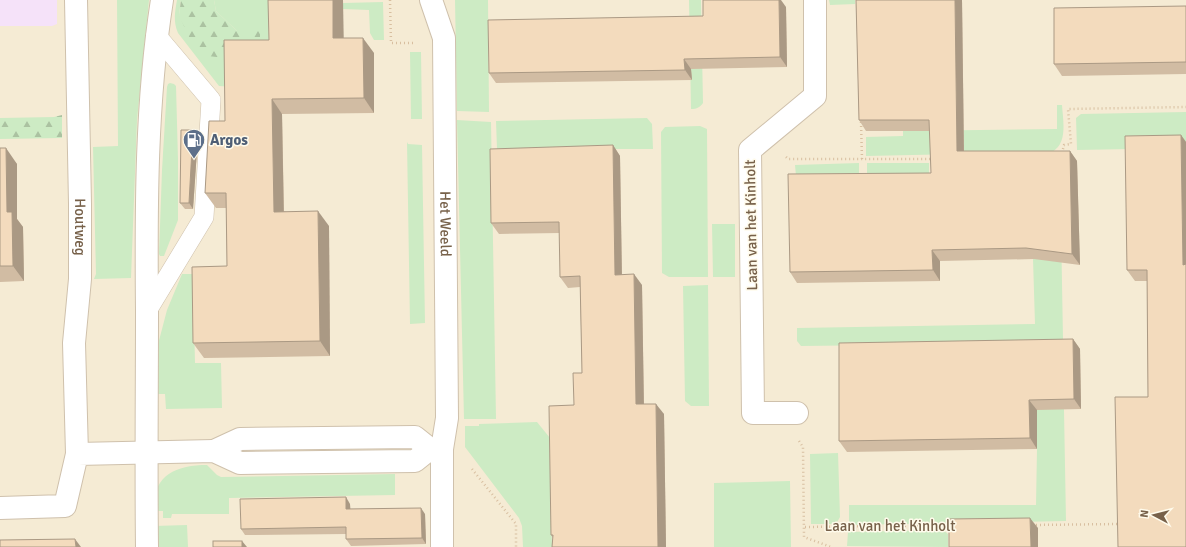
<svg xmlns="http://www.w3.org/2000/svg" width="1186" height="547" viewBox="0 0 1186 547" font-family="Signika,sans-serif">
<defs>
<pattern id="forest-firs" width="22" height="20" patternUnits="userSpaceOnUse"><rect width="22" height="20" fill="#cdebc4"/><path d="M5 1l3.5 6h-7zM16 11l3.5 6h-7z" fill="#abc2a1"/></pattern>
</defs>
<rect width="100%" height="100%" fill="#fdf8e6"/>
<!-- residential -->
<rect fill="#f5ebd4" x="0" y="0" width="1186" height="547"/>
<!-- education -->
<path fill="#f5e2f9" d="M0,0h57v24l-5,2h-52z"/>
<!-- grass -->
<g fill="#cdebc4">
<path d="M117,0h32l-12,120 -6,158 -37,1 2,-5 -3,-127 25,-1z"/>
<path d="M177,0h4l-2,15 55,44v28l-15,-1 -41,-53c-5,-12 -3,-21 -1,-33z"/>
<path d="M214,0h64l1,54 -42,-23 -21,-20z"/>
<path d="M455,0h33l1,112 -32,-1z"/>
<path d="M689,0h12l2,103c-3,4 -6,6 -12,6z"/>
<path d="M829,0h26v4l-25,1z"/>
<path d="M383,2l1,38h-10l-4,-7 -1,-23 -26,-1v-6z"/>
<path d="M410,52h11l1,67h-11z"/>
<path d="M170,83l4,1 2,2 2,74v60l-14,36h-4l-1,-2 3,-84 5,-83 1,-3z"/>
<path d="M1057,105h5c1,16 6,38 -10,47l-186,4v-19l37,-1v-5l154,-2z"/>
<path d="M1186,112v36l-109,2 -1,-32 5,-4z"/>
<path d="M647,118l5,6 1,25h-156l-1,-28z"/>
<path d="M457,120l34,2 5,297h-32z"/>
<path d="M700,126l7,3 1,148h-39l-7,-4 -1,-141 4,-5z"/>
<path d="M407,142l1,2 14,1 3,178 -15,1z"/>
<path d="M859,163v13h-63l-1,-11z"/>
<path d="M867,163h62v12l-62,1z"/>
<path d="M1060,171l3,168 -5,4 -257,3 -4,-5v-13l238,-4 -2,-65z"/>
<path d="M712,224h23v53h-22z"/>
<path d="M182,274h11l2,89h26l1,45 -56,1 -1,-15h-9v-42l11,-42z"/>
<path d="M708,285l1,121h-18l-6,-5 -2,-115z"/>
<path d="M1063,355l3,166 -217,4v-20h187l1,-56 -1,-61z"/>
<path d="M537,422l13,16 2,109h-29l-1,-21 -3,-8 -54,-71v-21h14v-2z"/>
<path d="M838,453l2,64 -4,7h-25l-1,-70z"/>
<path d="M207,465l10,10 4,2 174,-3v21l-166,3v16h-57l-1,4h-8v-7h-9c-2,-36 22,-46 53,-46z"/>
<path d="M790,481l1,66h-77v-64z"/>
<path d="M187,525l1,22h-34v-21z"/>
<path d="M943,530l5,4v13l-101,-1 1,-14z"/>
</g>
<!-- forest -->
<g fill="url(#forest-firs)">
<path d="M181,0h33l2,11 21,20 23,-1v25l-26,4 -26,-3 -15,-10 -14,-31z"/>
<path d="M62,115v23l-62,1v-21l54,-1z"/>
</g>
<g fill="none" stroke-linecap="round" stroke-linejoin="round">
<!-- service casing -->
<g stroke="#cfc1ac" stroke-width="20">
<path id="service" d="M147,311l57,-94 7,-117 -55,-65"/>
</g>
<!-- minor casing -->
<g stroke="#cfc1ac" stroke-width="24">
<g id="minor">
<path id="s1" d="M76,0l4,204v75l-6,64 3,111"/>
<path id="s2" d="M431,0l13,38 3,380 -5,31"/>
<path d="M797,413h-44l-3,-263 65,-54v-96"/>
<path d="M214,451l26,-12 175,-2 15,12"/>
<path d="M0,508l65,-2 12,-52 137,-3 26,12 175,-2 15,-12h12v98"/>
</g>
</g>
<!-- tertiary casing -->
<g stroke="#cfc1ac" stroke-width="24">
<path id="tertiary" d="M147,547c-1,-79 0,-157 0,-236 -1,-103 -1,-209 15,-311"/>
</g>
<!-- path -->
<g stroke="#d8bfa0" stroke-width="2.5" stroke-dasharray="1 3" stroke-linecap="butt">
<path d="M390,0l1,43h24"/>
<path d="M861,122l1,37"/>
<path d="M1062,153l2,-8 7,-1 -3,-35 118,-2"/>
<path d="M786,157l2,2h144"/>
<path d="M799,441l4,6 1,90 27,10"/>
<path d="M472,469l44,55v23"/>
<path d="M1032,525l87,-1"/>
<path d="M805,527l146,-2"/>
</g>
<!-- service -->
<use href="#service" stroke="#fff" stroke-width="19"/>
<!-- minor -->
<use href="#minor" stroke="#fff" stroke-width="22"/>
<!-- tertiary -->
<use href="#tertiary" stroke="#fff" stroke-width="22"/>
</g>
<!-- wall -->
<g fill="#d1bca3">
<path d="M343,0v38l31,15v60l-92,1 2,97 45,15 1,130 -126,2 -11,-15 34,-77 -1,-58h-10l-11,-15 20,-72 44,-81z"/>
<path d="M856,0h106l2,151h106l7,10 3,104 -46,-6 -94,2v20l-143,2 -7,-11 141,-99 -1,-42h-64l-7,-11z"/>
<path d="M1186,6v68l-124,2 -8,-12z"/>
<path d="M786,7l1,60 -96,2 1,11 -196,3 -7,-10 214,-57z"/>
<path d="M193,130l5,6 -5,73h-8l-5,-6z"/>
<path d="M1181,135l5,7v405l-38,-150 -1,-116h-12l-8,-11z"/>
<path d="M613,145l7,11 2,119 20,10 2,119 20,10 2,133h-114l1,-9 -2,-3 23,-130 8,-32 -2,-86 -12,1 -8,-11v-44l-61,1 -8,-11z"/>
<path d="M0,148l17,16v55l6,8 1,54 -24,1z"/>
<path d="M1073,339l7,10 1,60 -44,1v39l-190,3 -8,-11z"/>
<path d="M350,504v5l75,5 1,30 -75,2 -5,-7v-5l-101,1 -4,-6z"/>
</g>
<!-- shaded-wall -->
<g fill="#aa9984">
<path d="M333,0h10l1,53 -11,-15z"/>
<path d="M779,0h2l5,7 1,60 -7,-10z"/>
<path d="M955,0h7l2,162 -7,-11z"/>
<path d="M363,38l11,15v60l-10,-15z"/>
<path d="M684,59l7,10 1,11 -7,-10z"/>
<path d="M272,99l10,15 2,113 -10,-15z"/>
<path d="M193,130l5,6 -5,73 -4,-6z"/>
<path d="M1181,135l5,7v127l-3,-4z"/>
<path d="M613,145l7,11 2,129 -7,-10z"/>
<path d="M6,148l11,16v55l6,8 1,54 -11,-15 -6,-54z"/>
<path d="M1070,151l7,10 3,104 -8,-11z"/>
<path d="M318,211l11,15 1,130 -10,-15z"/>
<path d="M932,250l8,11v20l-7,-11z"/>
<path d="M634,274l8,11 2,130 -8,-11z"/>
<path d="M1073,339l7,10 1,60 -7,-10z"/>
<path d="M1029,400l8,10v39l-7,-11z"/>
<path d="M656,404l8,10 2,133h-8z"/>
<path d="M346,497l4,7 1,12 -5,-7z"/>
<path d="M421,508l4,6 1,30 -4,-6z"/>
<path d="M1030,518l8,10v19h-7z"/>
<path d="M75,539l6,8h-5z"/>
<path d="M242,541l5,6h-5z"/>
</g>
<!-- building -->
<g fill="#f3dbbd" stroke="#aa9984">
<path d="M268,0h65v38h30l1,60 -92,1 2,113 44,-1 2,130 -127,2 -1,-76 35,-1 -1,-73h-21l4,-72h16l-1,-81h45z"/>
<path d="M703,0h76l1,57 -96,2 1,11 -196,3 -1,-53 215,-4z"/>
<path d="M856,0h99l2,151h113l2,103 -46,-6 -94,2 1,20 -143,2 -2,-98 143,-1 -2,-53h-70z"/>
<path d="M1186,6v56l-132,2v-56z"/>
<path d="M181,130h12l-4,73h-9z"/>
<path d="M1181,135l2,130 3,-1v283h-68l-3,-150h33l-1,-127h-20l-2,-134z"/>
<path d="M613,145l2,130 19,-1 2,130h20l2,143h-106l1,-12h-2l-2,-129 25,-1 -1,-32h9l-2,-97 -20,1 -1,-55 -68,1 -1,-74z"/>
<path d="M0,148h6l1,64h5l1,54h-13z"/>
<path d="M1073,339l1,60 -45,1 1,38 -191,3v-98z"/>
<path d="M346,497v12l75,-1 1,30 -76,1v-12l-105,2 -1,-30z"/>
<path d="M1030,518l1,29h-82v-28z"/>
<path d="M75,539l1,8h-76v-7z"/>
<rect x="213" y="541" width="29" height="6"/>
</g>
<!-- icons -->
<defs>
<g id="fuel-pin" transform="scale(1.15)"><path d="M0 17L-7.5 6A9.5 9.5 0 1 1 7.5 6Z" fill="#5c6f8a" stroke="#fffbec"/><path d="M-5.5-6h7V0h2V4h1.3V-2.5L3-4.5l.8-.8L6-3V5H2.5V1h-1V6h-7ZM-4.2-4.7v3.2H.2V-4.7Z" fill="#fff"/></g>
</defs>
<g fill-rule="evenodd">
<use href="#fuel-pin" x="194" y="140"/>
</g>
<g text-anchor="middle" stroke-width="3" stroke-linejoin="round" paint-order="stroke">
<!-- service labels -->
<g font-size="15" font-weight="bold" fill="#4e5e75" stroke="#fffbec" text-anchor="start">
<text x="210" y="145">Argos</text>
</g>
<!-- street labels -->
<g font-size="15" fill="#77614a" stroke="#fffbec">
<text dy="5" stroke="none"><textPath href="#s2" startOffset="226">Het Weeld</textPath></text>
<text transform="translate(751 225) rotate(-91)" y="5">Laan van het Kinholt</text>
<text dy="5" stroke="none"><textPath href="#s1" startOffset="227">Houtweg</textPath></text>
<text x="890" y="531">Laan van het Kinholt</text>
</g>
</g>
<!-- north arrow -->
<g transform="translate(1154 515) rotate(277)" stroke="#fffbec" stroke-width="3" paint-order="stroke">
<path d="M0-3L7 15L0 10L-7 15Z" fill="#77614a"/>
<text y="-6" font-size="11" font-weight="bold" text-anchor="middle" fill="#77614a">N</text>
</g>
</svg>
